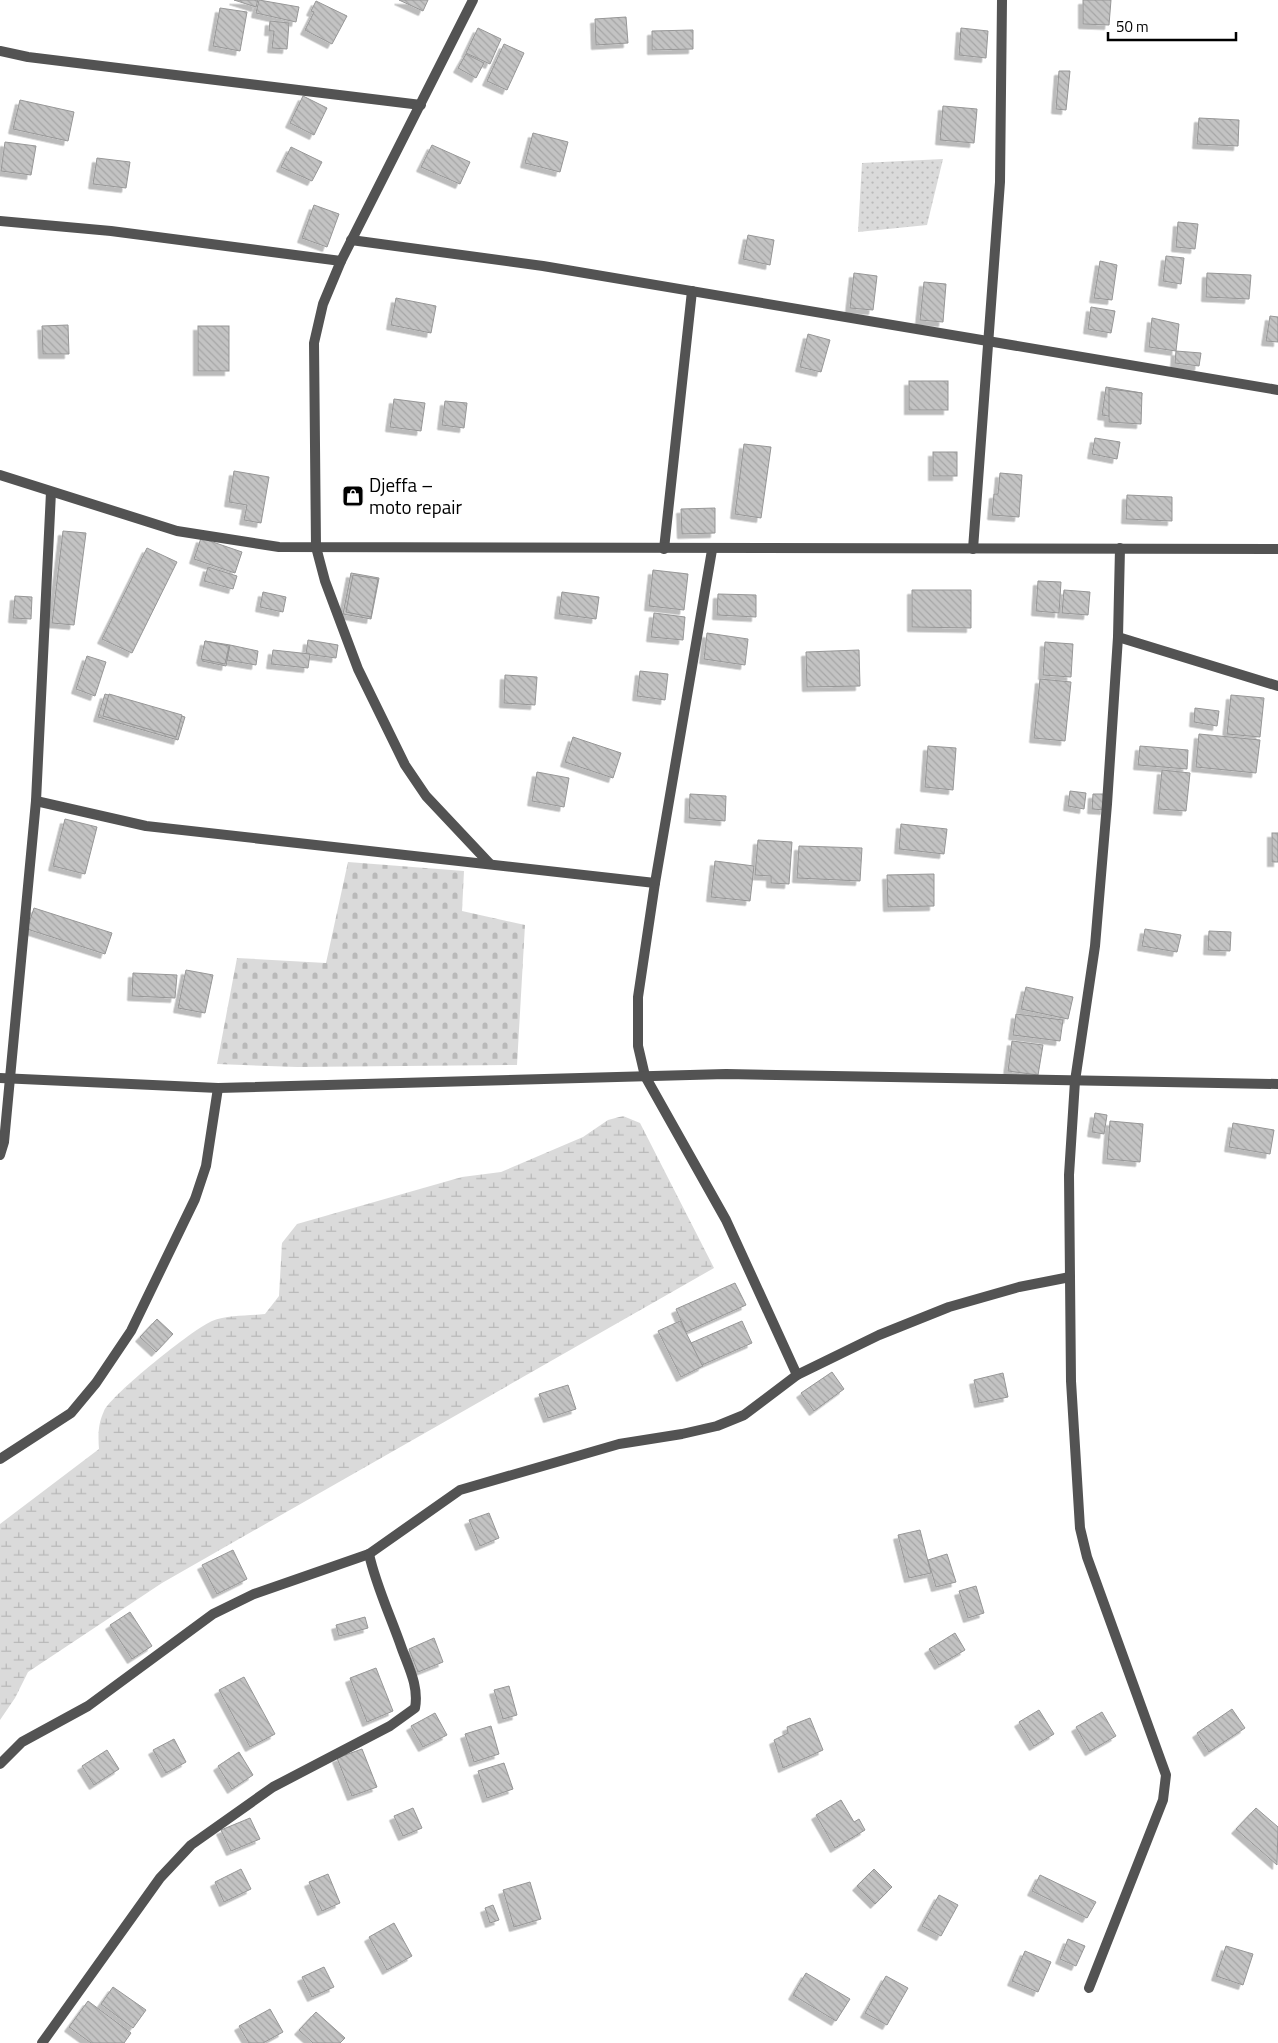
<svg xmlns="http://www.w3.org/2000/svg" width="1278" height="2043" viewBox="0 0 1278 2043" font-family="'Titillium Web',sans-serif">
<defs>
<pattern id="grass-dots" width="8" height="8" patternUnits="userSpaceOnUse" patternTransform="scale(1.25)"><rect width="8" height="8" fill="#dadada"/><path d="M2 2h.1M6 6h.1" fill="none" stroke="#b9b9b9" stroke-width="1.8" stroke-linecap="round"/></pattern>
<pattern id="wetland-marsh" width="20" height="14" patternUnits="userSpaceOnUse" patternTransform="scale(1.25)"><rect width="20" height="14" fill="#dadada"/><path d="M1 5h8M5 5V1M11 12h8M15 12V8" fill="none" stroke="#b9b9b9"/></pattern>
<pattern id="cemetery-stones" width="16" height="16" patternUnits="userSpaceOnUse" patternTransform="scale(1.25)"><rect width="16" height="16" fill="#dadada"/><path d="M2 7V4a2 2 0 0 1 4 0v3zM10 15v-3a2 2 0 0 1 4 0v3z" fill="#b9b9b9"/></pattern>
<pattern id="building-back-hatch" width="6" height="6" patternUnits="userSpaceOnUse" patternTransform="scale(1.25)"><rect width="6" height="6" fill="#c3c3c3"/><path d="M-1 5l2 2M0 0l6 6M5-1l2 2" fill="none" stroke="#a6a6a6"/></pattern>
<filter id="shadow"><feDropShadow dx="-4.5" dy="4.5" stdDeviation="0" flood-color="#0004"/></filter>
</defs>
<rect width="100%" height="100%" fill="#fff"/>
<!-- grass -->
<path fill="url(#grass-dots)" d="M943,159l-16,66 -69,7 4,-69z"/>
<!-- wetland -->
<path fill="url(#wetland-marsh)" d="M623,1116l17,7 74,145 -552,315 -134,89 -13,26 -15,22v-196l99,-75c-1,-14 -1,-25 5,-38 8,-17 89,-82 108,-90 15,-6 37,-5 53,-7l14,-18 3,-53 15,-19 165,-47 39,-5 82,-35 25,-17z"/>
<!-- cemetery -->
<path fill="url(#cemetery-stones)" d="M348,862l116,9 -2,40 63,14 -8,140 -220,2 -80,-3 20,-106 89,5z"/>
<!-- building -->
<g fill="url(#building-back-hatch)" stroke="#979797" filter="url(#shadow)">
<path d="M234,0h24l-2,7z"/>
<path d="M259,0l40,7 -3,15 -40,-9z"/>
<path d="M399,0h29l-5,11z"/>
<path d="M1083,0h28l-2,25 -26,-1z"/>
<path d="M316,1l31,15 -15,28 -27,-14 9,-18 -3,-1z"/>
<path d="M220,8l27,4 -7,39 -27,-5z"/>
<path d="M626,17l2,26 -32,2 -1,-26z"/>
<path d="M270,21l19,2 -2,26 -15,-1 2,-17h-5z"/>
<path d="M478,28l23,11 -11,25 -24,-11z"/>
<path d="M961,28l27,3 -2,27 -27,-3z"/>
<path d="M693,30v19l-41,1v-19z"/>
<path d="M504,44l20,9 -17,37 -20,-9z"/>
<path d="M466,54l18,9 -8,15 -18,-10z"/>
<path d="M1059,71h11l-4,39 -10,-1z"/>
<path d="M303,96l24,12 -13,27 -24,-12z"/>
<path d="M20,100l54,12 -6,29 -55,-12z"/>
<path d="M943,106l34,3 -3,34 -34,-3z"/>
<path d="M1199,118l40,2 -1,26 -41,-2z"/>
<path d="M533,133l35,9 -8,30 -35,-9z"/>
<path d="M5,142l31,4 -5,29 -30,-4z"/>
<path d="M432,145l38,17 -10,22 -39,-17z"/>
<path d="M291,147l31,15 -10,19 -31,-14z"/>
<path d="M97,158l33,4 -4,26 -33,-4z"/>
<path d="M314,205l25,9 -12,33 -25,-9z"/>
<path d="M1178,222l20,2 -3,25 -19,-2z"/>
<path d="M748,235l26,5 -4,25 -27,-6z"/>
<path d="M1166,256l18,2 -3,26 -18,-3z"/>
<path d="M1100,261l17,4 -5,35 -18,-2z"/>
<path d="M854,273l23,3 -4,34 -23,-2z"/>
<path d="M1207,273l44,2 -2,24 -43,-2z"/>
<path d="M924,282l22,2 -3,38 -23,-2z"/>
<path d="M396,298l40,8 -5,27 -40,-8z"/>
<path d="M1091,307l24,4 -4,22 -23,-4z"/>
<path d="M1270,316l8,1v25l-12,-1z"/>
<path d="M1152,318l27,6 -3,27 -27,-4z"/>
<path d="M68,325l1,29h-26l-1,-28z"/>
<rect x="198" y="326" width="31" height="45"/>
<path d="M808,334l22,6 -9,32 -21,-5z"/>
<path d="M1176,351l25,2 -2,13 -24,-3z"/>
<rect x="909" y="381" width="39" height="29"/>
<path d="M1106,387l36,6 -4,28 -36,-6z"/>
<path d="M1109,389l33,4 -1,31 -32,-2z"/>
<path d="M394,399l31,4 -4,28 -31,-4z"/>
<path d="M445,401l22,2 -3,25 -22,-3z"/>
<path d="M1095,438l25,4 -3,17 -25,-5z"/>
<path d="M744,444l27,3 -10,71 -26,-4z"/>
<rect x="933" y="452" width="24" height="24"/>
<path d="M234,471l35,6 -8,46 -17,-3 3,-15 -18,-3z"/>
<path d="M1000,473l22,2 -3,42 -27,-2 2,-21h4z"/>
<path d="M1127,495l45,2v24l-46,-2z"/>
<path d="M715,508v25l-33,1 -1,-25z"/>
<path d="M63,531l23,2 -12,92 -22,-2z"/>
<path d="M201,538l41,14 -7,21 -41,-14z"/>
<path d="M147,548l30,14 -45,91 -30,-14z"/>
<path d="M208,567l29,9 -4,13 -29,-8z"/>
<path d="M653,570l35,4 -4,36 -35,-4z"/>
<path d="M351,573l28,5 -8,41 -28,-5z"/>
<path d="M353,575l25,4 -7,38 -25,-5z"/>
<path d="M1038,581l23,1 -2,31 -23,-2z"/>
<path d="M912,590h59v38l-59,-1z"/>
<path d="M1064,590l26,2 -2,23 -26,-2z"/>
<path d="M263,592l23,5 -3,15 -23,-5z"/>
<path d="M562,592l37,5 -3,22 -37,-5z"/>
<path d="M718,594l38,1v22l-39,-2z"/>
<path d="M15,596l17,1 -1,22 -18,-1z"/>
<path d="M654,613l31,4 -2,23 -32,-3z"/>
<path d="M707,633l41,6 -3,26 -41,-6z"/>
<path d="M308,640l30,5 -2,13 -30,-4z"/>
<path d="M205,641l25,4 -4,21 -24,-5z"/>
<path d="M205,641l24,5 -4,18 -24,-5z"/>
<path d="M1045,642l28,2 -2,33 -28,-2z"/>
<path d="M230,645l28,6 -2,14 -29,-5z"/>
<path d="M273,650l37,4 -2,14 -37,-4z"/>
<path d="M859,650l1,36 -53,1 -1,-35z"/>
<path d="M87,656l19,6 -11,34 -19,-7z"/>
<path d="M640,671l28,3 -3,26 -28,-4z"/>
<path d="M505,675l32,2 -2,28 -31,-2z"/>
<path d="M1040,679l31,3 -6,59 -31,-3z"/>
<path d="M105,694l80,23 -7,23 -80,-23z"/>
<path d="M109,694l73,21 -6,22 -73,-21z"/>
<path d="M1231,695l33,3 -4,39 -33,-3z"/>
<path d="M1195,708l24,3 -2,15 -23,-4z"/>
<path d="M1199,734l61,6 -4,33 -60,-6z"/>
<path d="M573,737l48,16 -8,25 -48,-16z"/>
<path d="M928,746l28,2 -3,42 -28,-3z"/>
<path d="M1140,746l48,4 -1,19 -49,-4z"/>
<path d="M1162,770l28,3 -4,38 -28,-2z"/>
<path d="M537,772l32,6 -5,29 -32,-6z"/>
<path d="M1070,791l16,2 -2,16 -16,-3z"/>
<path d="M690,794l36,2 -1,25 -36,-3z"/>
<path d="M1093,794h13l-1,16 -13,-1z"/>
<path d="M65,819l32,8 -12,47 -32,-8z"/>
<path d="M901,824l46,5 -3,25 -45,-5z"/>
<rect x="1272" y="833" width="6" height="29"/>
<path d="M758,840l34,2 -3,42 -18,-1v-7l-16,-1z"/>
<path d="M799,846l63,2 -2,33 -63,-3z"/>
<path d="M715,861l39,5 -4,35 -39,-4z"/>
<path d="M934,874v32l-46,1 -1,-32z"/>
<path d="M34,908l78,25 -7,21 -78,-25z"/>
<path d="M1145,929l36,6 -4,17 -35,-6z"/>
<path d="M1209,931l22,1 -1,19 -22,-1z"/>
<path d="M186,970l27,5 -8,38 -27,-5z"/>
<path d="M133,973l44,2 -2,23 -43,-2z"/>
<path d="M1026,987l47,10 -5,22 -47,-10z"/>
<path d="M1016,1014l47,6 -3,21 -47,-6z"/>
<path d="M1012,1041l31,4 -5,30 -30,-4z"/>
<path d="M1095,1113l12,2 -3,19 -12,-2z"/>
<path d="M1110,1121l33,3 -3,38 -33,-3z"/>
<path d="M1233,1123l41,7 -4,24 -41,-7z"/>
<path d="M735,1283l11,22 -60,27 -10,-23z"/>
<path d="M157,1319l16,15 -17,18 -16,-15z"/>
<path d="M680,1321l23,45 -22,11 -23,-46z"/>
<path d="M742,1321l10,22 -50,22 -11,-22z"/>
<path d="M832,1372l12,17 -30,22 -13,-18z"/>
<path d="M1003,1373l5,24 -29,6 -5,-23z"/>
<path d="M568,1385l8,24 -28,9 -9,-24z"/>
<path d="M489,1513l10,25 -19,8 -11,-26z"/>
<path d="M920,1530l11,43 -22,5 -11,-43z"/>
<path d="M233,1550l14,29 -30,15 -15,-29z"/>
<path d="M947,1554l9,28 -20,5 -8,-27z"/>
<path d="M976,1586l8,27 -16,5 -9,-27z"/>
<path d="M130,1612l22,34 -20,13 -22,-34z"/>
<path d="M365,1617l3,11 -29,8 -3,-11z"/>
<path d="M955,1633l10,17 -26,15 -10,-16z"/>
<path d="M434,1638l9,24 -25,10 -9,-23z"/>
<path d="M376,1668l17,43 -26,11 -17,-44z"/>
<path d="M244,1677l31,57 -25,13 -31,-57z"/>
<path d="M509,1686l8,29 -14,4 -9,-29z"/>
<path d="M1232,1709l13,19 -36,24 -12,-19z"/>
<path d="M1039,1710l15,24 -20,12 -15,-24z"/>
<path d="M1102,1712l14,24 -26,15 -14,-24z"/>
<path d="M435,1713l12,22 -24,12 -12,-21z"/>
<path d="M810,1718l13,32 -40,18 -9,-28 14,-7 -1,-6z"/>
<path d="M491,1726l8,28 -25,8 -9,-28z"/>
<path d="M174,1739l12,23 -20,11 -13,-23z"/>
<path d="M362,1749l15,38 -25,9 -15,-38z"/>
<path d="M107,1750l12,19 -25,16 -12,-19z"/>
<path d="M239,1752l14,23 -21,14 -14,-23z"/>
<path d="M504,1763l9,26 -26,9 -9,-27z"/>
<path d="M841,1800l13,22 5,-3 6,11 -30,18 -19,-33z"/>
<path d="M413,1808l9,20 -19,8 -9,-20z"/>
<path d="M1256,1808l22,19 -1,38 -41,-36z"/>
<path d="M250,1818l10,21 -29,12 -10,-21z"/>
<path d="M241,1869l10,20 -27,13 -9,-20z"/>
<path d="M874,1869l18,18 -17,17 -18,-18z"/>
<path d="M328,1874l12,29 -18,8 -13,-29z"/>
<path d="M1040,1875l56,27 -9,16 -55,-27z"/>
<path d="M530,1882l11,37 -27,8 -11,-37z"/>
<path d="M939,1895l19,10 -17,31 -19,-10z"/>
<path d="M493,1905l6,15 -9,3 -5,-15z"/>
<path d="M394,1923l18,33 -25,14 -18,-33z"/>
<path d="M1068,1939l17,7 -9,20 -16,-7z"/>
<path d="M1226,1946l27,8 -10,31 -27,-9z"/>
<path d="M1025,1951l26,11 -13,30 -26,-11z"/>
<path d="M324,1967l10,20 -22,10 -10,-20z"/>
<path d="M806,1973l44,26 -14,22 -43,-26z"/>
<path d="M886,1976l22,12 -21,37 -22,-12z"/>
<path d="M113,1987l33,23 -13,18 -32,-24z"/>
<path d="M88,2001l43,32 -7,10h-33l-22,-16z"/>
<path d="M270,2009l13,23 -20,11h-14l-10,-17z"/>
<path d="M316,2012l29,26 -5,5h-27l-14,-13z"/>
</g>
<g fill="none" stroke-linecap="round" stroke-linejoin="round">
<!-- minor -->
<g stroke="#535353" stroke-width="10">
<path d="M0,51l28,6 393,48"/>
<path d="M0,221l111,10 230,30"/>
<path d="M351,240l192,26 735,124"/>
<path d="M316,547l9,34 33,88 47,96 21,31 64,68"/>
<path d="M664,549l28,-258"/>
<path d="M973,549l27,-367 2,-182"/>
<path d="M712,550l-57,333 -17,114v49l7,30 81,144 71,155"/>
<path d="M1118,637l160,49"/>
<path d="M36,801l110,25 509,57"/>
<path d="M0,1078l218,10 508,-14 552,10"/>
<path d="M0,1155l4,-13 32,-341 15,-309"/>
<path d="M0,1459l71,-46 25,-30 35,-52 64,-132 11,-33 12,-78"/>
<path d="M0,1764l22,-22 66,-36 125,-92 41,-20 115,-40 91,-64 159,-46 63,-10 35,-8 27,-11 53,-40 82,-40 70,-28 70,-20 51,-10"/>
<path d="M1089,1988l74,-188 3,-25 -79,-218 -7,-29 -9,-147 -2,-206 6,-94 20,-135 12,-142 11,-167 2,-89"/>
<path d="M42,2043l118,-165 31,-33 82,-58 117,-61 25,-18c4,-21 -6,-40 -13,-59 -11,-32 -26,-63 -33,-95"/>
</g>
<!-- tertiary -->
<g stroke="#535353" stroke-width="10">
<path d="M0,475l177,56 102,16 999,2"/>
<path d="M316,547l-2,-204 9,-39 18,-43 132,-261"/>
</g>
</g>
<!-- icons -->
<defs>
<g id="shop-square" transform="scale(1.125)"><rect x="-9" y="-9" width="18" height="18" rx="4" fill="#000" stroke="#fff"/><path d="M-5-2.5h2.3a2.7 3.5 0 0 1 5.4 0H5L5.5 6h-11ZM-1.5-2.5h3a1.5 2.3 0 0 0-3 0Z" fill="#fff"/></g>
</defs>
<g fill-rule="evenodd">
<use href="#shop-square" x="353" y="496"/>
</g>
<g text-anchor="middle" stroke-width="4" stroke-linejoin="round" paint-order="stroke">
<!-- poi labels -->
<g font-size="19" fill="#000" stroke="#fff" text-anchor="start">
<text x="369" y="492">Djeffa –<tspan x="369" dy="22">moto repair</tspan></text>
</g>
</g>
<!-- scale -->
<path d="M1108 32v8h128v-8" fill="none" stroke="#000000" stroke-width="2.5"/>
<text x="1116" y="32" font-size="15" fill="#000000" stroke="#ffffff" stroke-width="4" paint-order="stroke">50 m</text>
</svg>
